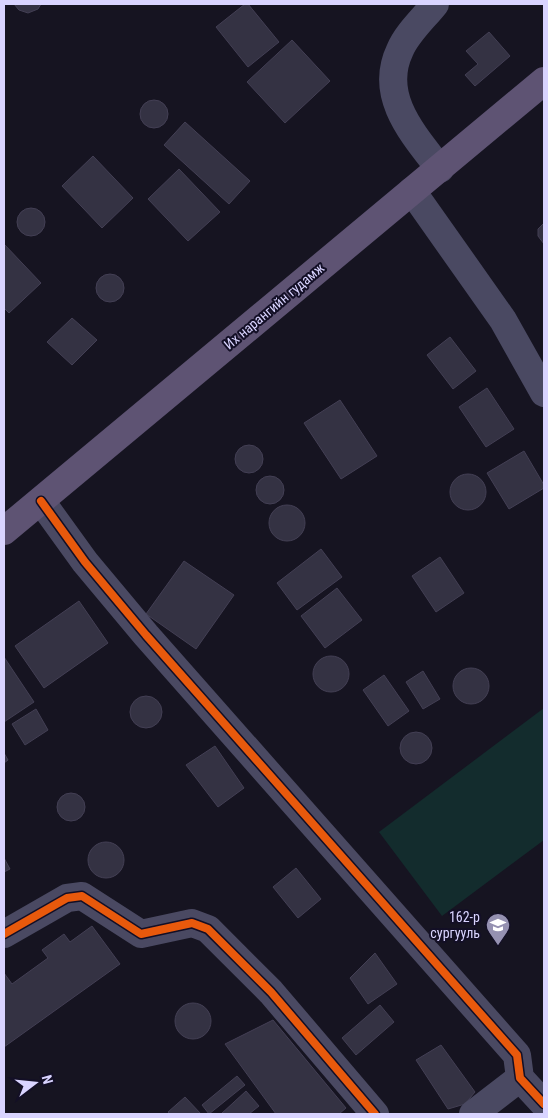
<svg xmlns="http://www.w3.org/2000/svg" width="548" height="1118" viewBox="0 0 548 1118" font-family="'Roboto Condensed',sans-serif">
<rect width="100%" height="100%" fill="#161421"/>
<!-- green -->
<path fill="#132c2d" d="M544,708v132l-102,76 -63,-84z"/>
<!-- building -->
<g fill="#343243" stroke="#433f54">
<path d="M14,4h27l-3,5 -10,4 -9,-3z"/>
<path d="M245,4h3l31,38 -31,25 -32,-40z"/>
<path d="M489,32l21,24 -35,30 -10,-11 13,-11 -12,-13z"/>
<path d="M292,40l38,41 -45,42 -38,-41z"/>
<circle cx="154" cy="114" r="14"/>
<path d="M185,122l65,59 -21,23 -65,-59z"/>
<path d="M93,156l40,42 -31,30 -40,-42z"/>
<path d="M179,169l41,43 -32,29 -40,-42z"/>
<circle cx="31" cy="222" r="14"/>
<path d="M544,223v21l-6,-8v-7z"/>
<path d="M4,244l37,39 -32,30 -5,-5z"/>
<circle cx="110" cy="288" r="14"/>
<path d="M72,318l25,22 -25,25 -25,-23z"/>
<path d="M450,337l26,34 -23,18 -26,-34z"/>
<path d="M487,388l27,41 -28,18 -27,-40z"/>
<path d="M340,400l37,56 -36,23 -37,-56z"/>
<circle cx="249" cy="459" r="14"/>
<path d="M524,451l20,34v3l-35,21 -22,-36z"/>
<circle cx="468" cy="492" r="18"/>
<circle cx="270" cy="490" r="14"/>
<circle cx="287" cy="523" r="18"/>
<path d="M321,549l21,28 -45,33 -20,-27z"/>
<path d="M440,557l24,36 -28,19 -24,-36z"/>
<path d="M184,561l50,34 -38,54 -50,-35z"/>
<path d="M337,588l25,32 -37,28 -24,-32z"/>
<path d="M79,601l29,42 -64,45 -29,-42z"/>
<circle cx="331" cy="674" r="18"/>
<path d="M4,657l30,45 -30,20z"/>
<circle cx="471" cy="686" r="18"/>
<path d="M423,671l17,28 -17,10 -17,-27z"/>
<path d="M384,675l25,36 -21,15 -25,-36z"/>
<circle cx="146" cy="712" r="16"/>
<path d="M36,709l12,21 -23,15 -13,-21z"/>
<circle cx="416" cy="748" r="16"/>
<path d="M215,746l29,42 -26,19 -32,-42z"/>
<path d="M4,753l4,7 -4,3z"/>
<circle cx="71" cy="807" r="14"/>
<circle cx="106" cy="860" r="18"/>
<path d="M4,858l6,11 -6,3z"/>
<path d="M296,868l25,31 -23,19 -25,-31z"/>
<path d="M92,926l28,38 -116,83v-74l8,11 36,-26 -6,-8 22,-16 6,8z"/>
<path d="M375,953l22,31 -29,20 -18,-26z"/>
<circle cx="193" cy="1021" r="18"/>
<path d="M380,1005l14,17 -38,33 -14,-17z"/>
<path d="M273,1020l73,88 -7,6h-63l-51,-70z"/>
<path d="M441,1045l34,47 -10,12 -17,5 -32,-49z"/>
<path d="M237,1076l8,9 -36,29 -7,-9z"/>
<path d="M246,1091l13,15 -10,8h-28z"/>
<path d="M185,1097l16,17h-31l-2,-2z"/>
</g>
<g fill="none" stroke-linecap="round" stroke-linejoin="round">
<!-- minor -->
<g stroke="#4a4962" stroke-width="28">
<path d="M435,4c-11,14 -28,29 -35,46 -22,46 13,84 40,119"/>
<path d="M412,191l91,129 41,73"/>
<path d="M41,501l44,61 61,73 371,420 3,23 24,26"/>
<path d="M4,934l63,-36 15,-2 59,38 51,-11 16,6 63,63 104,122"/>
<path d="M473,1114l47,-36"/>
</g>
<!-- major -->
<path stroke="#5e5373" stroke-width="28" d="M4,531l540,-450"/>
<!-- cycleway casing -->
<g stroke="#130f26" stroke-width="11">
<g id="cycleway">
<path d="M41,501l44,61 61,73 371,420 3,23 24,26"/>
<path d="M4,934l63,-36 15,-2 59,38 51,-11 16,6 63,63 104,122"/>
</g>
</g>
<!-- cycleway -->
<use href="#cycleway" stroke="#e8590c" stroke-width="8"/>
</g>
<!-- icons -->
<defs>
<g id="school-pin" transform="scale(1.25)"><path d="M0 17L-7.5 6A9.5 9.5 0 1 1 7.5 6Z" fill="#9591b1" stroke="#130f26"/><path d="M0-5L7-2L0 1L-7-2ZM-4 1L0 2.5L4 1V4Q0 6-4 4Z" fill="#fff"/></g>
</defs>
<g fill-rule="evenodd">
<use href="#school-pin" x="498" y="925"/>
</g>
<g text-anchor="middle" stroke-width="4" stroke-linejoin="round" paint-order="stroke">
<!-- street labels -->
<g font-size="14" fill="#d9d4ff" stroke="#130f26">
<text transform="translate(274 306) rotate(-40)" y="5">Их нарангийн гудамж</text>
</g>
<!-- poi labels -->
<g font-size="14" fill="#d9d4ff" stroke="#130f26" text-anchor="end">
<text x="480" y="922">162-р<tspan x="480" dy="16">сургууль</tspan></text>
</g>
</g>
<!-- border -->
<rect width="548" height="1118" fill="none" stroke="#d9d4ff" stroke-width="10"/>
<!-- north arrow -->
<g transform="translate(35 1083) rotate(74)" stroke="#130f26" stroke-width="4" paint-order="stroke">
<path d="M0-4L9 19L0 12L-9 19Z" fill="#d9d4ff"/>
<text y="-8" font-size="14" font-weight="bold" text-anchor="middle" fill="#d9d4ff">N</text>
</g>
</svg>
